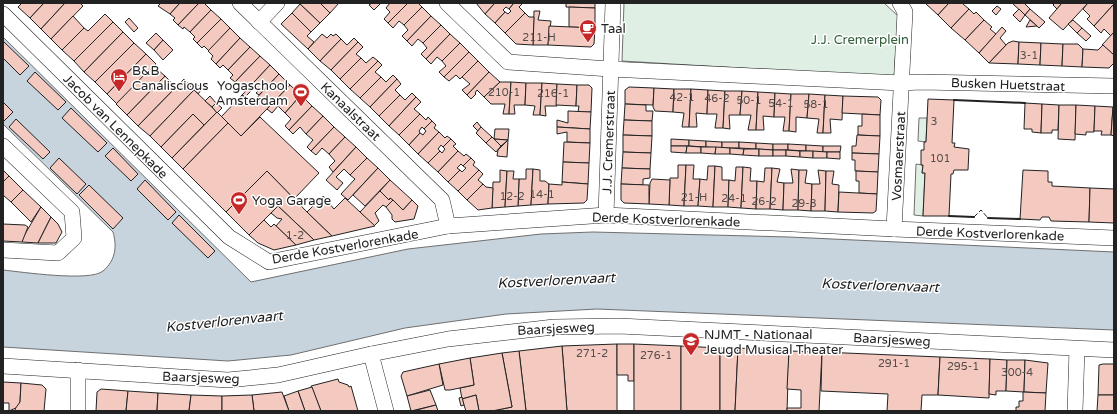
<svg xmlns="http://www.w3.org/2000/svg" width="1117" height="414" viewBox="0 0 1117 414" font-family="'Varela Round',sans-serif">
<rect width="100%" height="100%" fill="#fff"/>
<!-- green -->
<g fill="#e0efe3" stroke="#6f6f6f">
<path d="M624,3h260l14,13 -4,61 -272,-16z"/>
<path d="M919,118h8l-1,24 -8,-1z"/>
<path d="M916,164l7,1 -1,8h3l-2,43 -9,-1z"/>
</g>
<!-- water -->
<path fill="#c7d3dd" stroke="#6f6f6f" d="M3,37l248,245 157,-33 133,-15 52,-2 196,5 325,15v78l-517,-21 -91,5 -101,14 -114,27 -63,6 -225,-14v-77c19,2 87,12 100,1 13,-11 14,-25 10,-39l-110,-108z"/>
<!-- building -->
<g fill="#f3c9c0" stroke="#222">
<path d="M22,3h22l-14,15 -12,-11z"/>
<path d="M44,3h21l-24,26 -11,-11z"/>
<path d="M65,3h15l3,3 -32,33 -10,-10z"/>
<path d="M161,3h19l-10,11 -12,-8z"/>
<path d="M180,3h19l-21,22 -5,-5 2,-2 -5,-4z"/>
<path d="M199,3h5l7,7 -21,22 -6,-5 -1,2 -5,-4z"/>
<path d="M302,3h18l10,10 -10,10 -20,-19z"/>
<path d="M320,3h19l-9,10z"/>
<path d="M372,3h9l-7,7 -5,-5z"/>
<path d="M390,3h18l-20,20 -4,-4 6,-7 -4,-4z"/>
<path d="M408,3h10l4,4 -18,18 -5,-4 -6,7 -5,-5z"/>
<path d="M476,3h19l-10,11z"/>
<path d="M495,3h19l-5,6 -3,-2 -3,3 2,2 -10,11 -10,-9z"/>
<path d="M514,3h9l-4,4 6,6 -20,20 -10,-10 10,-11 3,2 3,-3 -2,-2z"/>
<path d="M566,3h29v5l-29,-1z"/>
<path d="M925,3h24l-11,12z"/>
<path d="M949,3h15l-1,1 6,5 -18,19 -13,-13z"/>
<path d="M1012,3h12l6,6 -5,6z"/>
<path d="M1055,3h7l-5,6 -4,-4z"/>
<path d="M1062,3h26l-25,27 -14,-12z"/>
<path d="M1088,3h26v1l-20,22 -7,-7 3,-3 -7,-7z"/>
<path d="M300,4l20,19 -9,9 -19,-19z"/>
<path d="M1114,4v28l-3,4 -7,-7 -3,4 -7,-7z"/>
<path d="M997,6l4,3 -5,6 -4,-4z"/>
<path d="M422,7l9,9 -24,25 -5,-5 6,-6 -4,-5z"/>
<path d="M569,7l26,1v20l-26,-1z"/>
<path d="M969,9l5,5 2,-2 8,8 -19,20 -14,-12z"/>
<path d="M1019,9l6,6 -5,7 -7,-7z"/>
<path d="M1030,9l15,13 -6,6 -14,-13z"/>
<path d="M211,10l10,9 -24,24 -4,-4 2,-2 -5,-5z"/>
<path d="M534,11h6l-2,9 13,1 -3,24h-15z"/>
<path d="M292,13l19,19 -4,4 7,6 -6,7 -27,-25z"/>
<path d="M525,13l4,4h5l-1,28 -17,-1 -11,-11z"/>
<path d="M105,14l8,8 -39,39 -12,-11 22,-22 4,3z"/>
<path d="M73,16l11,12 -22,22 -11,-11z"/>
<path d="M431,16l10,9 -18,18 -5,-4 -6,7 -5,-5z"/>
<path d="M129,18l9,10 -4,4 -9,-10z"/>
<path d="M221,19l9,9 -21,23 -5,-5 -2,2 -5,-5z"/>
<path d="M984,20l8,7 -2,2 6,5 -17,19 -14,-13z"/>
<path d="M1030,20l7,6 -11,1z"/>
<path d="M1073,20l9,8 -5,5 -9,-9z"/>
<path d="M113,22l10,10 -39,40 -10,-11z"/>
<path d="M441,25l9,9 -24,25 -5,-5 6,-6 -4,-5z"/>
<path d="M549,26l46,2 -1,16 -3,3 -43,-2z"/>
<path d="M1002,27l4,4 -6,7 6,7 -17,18 -10,-10z"/>
<path d="M230,28l10,10 -24,26 -5,-5 2,-3 -5,-5z"/>
<path d="M1082,28l9,8 -5,5 -9,-8z"/>
<path d="M123,32l11,11 -39,39 -11,-10z"/>
<path d="M1114,32v23l-12,-10z"/>
<path d="M156,33l7,7 -9,10 -8,-7z"/>
<path d="M322,34l5,4 4,-4 2,2 3,-2 5,5 -21,22 -12,-12z"/>
<path d="M450,34l10,9 -18,18 -5,-4 -6,7 -5,-5z"/>
<path d="M240,38l10,9 -22,23 -5,-5 -3,3 -4,-4z"/>
<path d="M354,38l4,4 -27,28 -11,-9 21,-22 6,6z"/>
<path d="M163,40l10,10 -10,10 -9,-10z"/>
<path d="M3,41l26,25 -9,9 -17,-17z"/>
<path d="M1013,41l6,1 -1,22 -29,-1 19,-20z"/>
<path d="M358,42l5,5 -7,7 5,4 -21,21 -9,-9z"/>
<path d="M1019,42l22,1 -1,22 -22,-1z"/>
<path d="M134,43l12,11 -39,40 -12,-12z"/>
<path d="M460,43l9,9 -25,25 -5,-5 7,-6 -4,-5z"/>
<path d="M1041,43l22,1 -1,22 -22,-1z"/>
<path d="M1063,44h15l5,5 -1,18 -20,-1z"/>
<path d="M1103,45l11,10v8l-5,5 -27,-1 1,-18 15,1z"/>
<path d="M250,47l10,9 -25,26 -5,-4 3,-3 -5,-5z"/>
<path d="M469,52l9,9 -18,18 -4,-4 -7,6 -5,-4z"/>
<path d="M146,54l10,10 -39,40 -10,-10z"/>
<path d="M260,56l10,9 -22,24 -6,-5 -2,3 -5,-5z"/>
<path d="M373,57l5,4 -28,28 -10,-10 21,-21 5,5z"/>
<path d="M378,61l4,4 -7,7 6,5 -21,21 -10,-9z"/>
<path d="M478,61l11,11 -22,23 -5,-5 8,-6 -8,-7z"/>
<path d="M270,65l9,9 -20,21 -3,-2 3,-3 -4,-3 -10,10 -3,-2z"/>
<path d="M149,70l4,4 5,-4 7,6 -38,39 -11,-11z"/>
<path d="M35,72l31,30 -8,8 -31,-29z"/>
<path d="M489,72l11,10 -16,15 -7,-7 -2,3 1,1 -5,5 -4,-4z"/>
<path d="M279,74l11,11 -49,51 -20,-19 21,-22 10,8z"/>
<path d="M393,75l4,4 -27,28 -10,-9 21,-21 5,5z"/>
<path d="M165,76l11,11 -38,39 -11,-11z"/>
<path d="M184,79l10,11 -44,46 -12,-10z"/>
<path d="M397,79l4,5 -6,6 5,5 -21,21 -9,-9z"/>
<path d="M500,82h11l-2,32h-6l2,-10h-14l-7,-7z"/>
<path d="M511,82l15,1 -1,22h-11l1,9h-6z"/>
<path d="M526,83h16l-2,32h-7l2,-9 -10,-1z"/>
<path d="M542,83l15,1v22h-12l1,10 -6,-1z"/>
<path d="M197,84l5,5 -4,5 -5,-6z"/>
<path d="M557,84l20,1 -1,21 -20,-1z"/>
<path d="M290,85l11,10 -16,18 -7,-7 -6,7 -5,-4z"/>
<path d="M577,85h12l3,3 -1,24h-13l1,-6h-3z"/>
<path d="M629,87l25,1 -1,17 -28,-1v-14z"/>
<path d="M654,88l20,1 -1,23 -18,-1 -2,-4z"/>
<path d="M674,89h17l-2,38h-7l2,-14 -11,-1z"/>
<path d="M691,89l17,1 -1,24 -11,-1 1,14h-8z"/>
<path d="M194,90l23,22 -13,13 -11,-11 -32,33 -11,-11z"/>
<path d="M708,90l17,1 -2,37h-8l2,-14h-10z"/>
<path d="M725,91h17l-2,24h-11l1,14 -7,-1z"/>
<path d="M742,91l16,1 -2,38h-8l3,-15h-11z"/>
<path d="M758,92l17,1 -1,24 -11,-1 1,14h-8z"/>
<path d="M412,93l4,4 -27,29 -10,-10 21,-21 5,5z"/>
<path d="M775,93l16,1 -2,37h-6l2,-14h-11z"/>
<path d="M791,94h18l-2,24 -11,-1v15l-7,-1z"/>
<path d="M809,94l16,1 -2,38h-6l2,-14 -12,-1z"/>
<path d="M301,95l11,11 -23,24 -4,-4 6,-7 -6,-6z"/>
<path d="M825,95l18,1 -1,24 -12,-1 1,14h-8z"/>
<path d="M210,96l6,7 -4,4 -7,-6z"/>
<path d="M843,96l35,1 3,3 -1,15 -38,-2z"/>
<path d="M416,97l5,5 -7,7 6,5 -21,21 -10,-9z"/>
<path d="M928,99l26,1 -2,43h3l-1,4 15,2 -1,21h-14l-1,4h-2l-2,42h-26l2,-43h-3l1,-8h-2v-15h3v-8h2z"/>
<path d="M3,102l10,10 -9,9 -1,-1z"/>
<path d="M216,103l6,5 -5,5 -5,-6z"/>
<path d="M1025,103l17,1 -1,29 -9,-1v-3h-8z"/>
<path d="M625,104l21,1v6h7l-1,10 -28,-1z"/>
<path d="M1042,104l17,1 -1,25h-6v3h-11z"/>
<path d="M1059,105h17l-1,35 -17,-1z"/>
<path d="M1076,105l19,1 -1,26h-8v3l-11,-1z"/>
<path d="M312,106l11,10 -17,18 -6,-7 -7,7 -4,-4z"/>
<path d="M1095,106l18,1 -2,28h-10l1,-4h-8z"/>
<path d="M1113,107h1v29l-3,-1z"/>
<path d="M71,108l36,35 -9,9 -36,-34z"/>
<path d="M568,111l23,1 -1,17 -33,-2v-7l11,3z"/>
<path d="M217,112l11,11 -45,46 -11,-11z"/>
<path d="M193,114l11,11 -32,33 -11,-11z"/>
<path d="M420,114l6,6 2,-3 4,4 -8,8 -2,-2 -3,4 1,2 -11,12 -10,-10z"/>
<path d="M862,114l18,1v21l-22,-1v-9h4z"/>
<path d="M323,116l11,11 -23,24 -4,-4 6,-7 -7,-6z"/>
<path d="M260,117l59,56 -25,26 -27,-28 -41,41 -43,-43 45,-46 13,13z"/>
<path d="M16,119l34,33 -7,7 -34,-32z"/>
<path d="M624,120l28,1v15l-29,-1z"/>
<path d="M432,121l4,4 -2,3 5,4 -21,22 -9,-9 11,-12 3,2 3,-4 -2,-2z"/>
<path d="M477,122l4,5 -3,4 -5,-5z"/>
<path d="M334,127l11,10 -16,17 -7,-6 -6,7 -5,-4z"/>
<path d="M481,127l11,10 -6,6 -10,-10z"/>
<path d="M557,127l33,2v14l-23,-1v-10l-10,2z"/>
<path d="M495,129h14l-1,11 -14,-1z"/>
<path d="M439,132l6,6 2,-2 4,3 -8,8 -2,-2 -3,4 2,2 -12,12 -10,-9z"/>
<path d="M623,135l29,1 -1,17 -28,-1z"/>
<path d="M857,135l23,1 -1,18 -27,-1v-7h4z"/>
<path d="M345,137l11,10 -23,25 -4,-5 6,-6 -6,-7z"/>
<path d="M492,137l9,9 -5,6 -10,-9z"/>
<path d="M451,139l5,5 -3,2 5,5 -20,21 -10,-9 12,-12 2,2 3,-4 -2,-2z"/>
<path d="M494,139l14,1 -7,6z"/>
<path d="M671,139l18,1v6h-18z"/>
<path d="M508,140l-1,17 -10,-1 1,-6z"/>
<path d="M689,140l17,1v6l-17,-1z"/>
<path d="M706,141l16,1v6l-16,-1z"/>
<path d="M564,142l26,1 -1,20 -26,-1z"/>
<rect x="722" y="142" width="17" height="6"/>
<path d="M739,142l17,1v6l-17,-1z"/>
<path d="M756,143l17,1v6l-17,-1z"/>
<rect x="773" y="144" width="15" height="6"/>
<path d="M788,144l18,1v6l-18,-1z"/>
<path d="M806,145l17,1v6l-17,-1z"/>
<path d="M671,146h16l-1,7 -15,-1z"/>
<path d="M687,146l14,1v6h-15z"/>
<path d="M823,146h18l-1,6h-17z"/>
<path d="M356,147l11,11 -17,17 -6,-6 -8,8 7,6 -6,7 -11,-10z"/>
<path d="M701,147h15l-1,7 -14,-1z"/>
<path d="M716,147l14,1v6h-15z"/>
<path d="M113,148l25,26 -7,7 -26,-25z"/>
<path d="M730,148l14,1 -1,6 -13,-1z"/>
<path d="M744,149h15v7l-16,-1z"/>
<path d="M759,149l14,1v6h-14z"/>
<rect x="773" y="150" width="13" height="6"/>
<path d="M786,150l14,1v6l-14,-1z"/>
<path d="M458,151l6,5 2,-2 5,4 -8,8 -2,-2 -4,4 3,2 -12,12 -10,-10z"/>
<path d="M800,151h13v7l-13,-1z"/>
<path d="M813,151l14,1v6h-14z"/>
<path d="M623,152l28,1 -1,16 -28,-1z"/>
<path d="M827,152h13v7l-13,-1z"/>
<path d="M852,153l27,1 -1,18 -23,-1v-11h-3z"/>
<path d="M59,158l27,26 -9,10 -27,-26z"/>
<path d="M367,158l11,10 -30,32 -7,-6 14,-15 -5,-4z"/>
<path d="M471,158l4,4 -2,3 6,5 -21,21 -10,-9 12,-12 2,2 4,-4 -3,-2z"/>
<path d="M563,162l26,1 -1,21 -26,-2z"/>
<path d="M678,165h8l-2,41 -15,-1 1,-27h8z"/>
<path d="M686,165h8l-1,14h7l-2,27h-14z"/>
<path d="M708,166h7l-2,41 -15,-1 2,-27 7,1z"/>
<path d="M715,166l7,1v13h7l-1,27h-15z"/>
<path d="M736,167h7l-2,41 -13,-1 1,-27 6,1z"/>
<path d="M743,167l8,1 -1,13h7l-1,28 -15,-1z"/>
<path d="M378,168l12,12 -25,26 -12,-11z"/>
<path d="M622,168l28,1v9l-7,1v6l-22,-1z"/>
<path d="M765,168h7l-2,41h-14l1,-28 7,1z"/>
<path d="M772,168l8,1 -3,13 7,1 -1,27 -13,-1z"/>
<path d="M526,169h7l-2,36 -13,1 1,-27h7z"/>
<path d="M533,169l7,1v11h5l4,3 -1,20 -17,1z"/>
<path d="M791,169l8,1 -1,40h-15l1,-27h9z"/>
<path d="M3,170l6,6 -6,6z"/>
<path d="M479,170l4,4 -5,6 5,4 -16,16 -9,-9z"/>
<path d="M500,170l7,1 -2,36 -13,1 1,-26h7z"/>
<path d="M799,170h8l-2,13 7,1 -1,27 -13,-1z"/>
<path d="M818,170l8,1 -1,40h-14l1,-27h8z"/>
<path d="M1023,170l25,1v11h4v4l38,2 -1,34 -38,-1 -2,-4h-7l-2,3 -20,-1z"/>
<path d="M267,171l40,41 25,24 -18,4 -36,-34 -29,29 -23,-23z"/>
<path d="M507,171h7l-1,8h6l-1,27 -13,1z"/>
<path d="M826,171h8l-2,13 7,1 -1,27 -13,-1z"/>
<path d="M856,171l22,1 -1,22 -18,-1v-12h-3z"/>
<path d="M9,176l14,14 -12,12 -8,-7v-13z"/>
<path d="M652,179l18,1 -1,25 -20,-1 1,-21z"/>
<path d="M145,180l31,32 -8,8 -31,-31z"/>
<path d="M390,180l22,20 -9,10 -13,-12 -1,2 -9,-9z"/>
<path d="M562,182l26,2 -1,16 -3,3 -36,1 1,-20 13,1z"/>
<path d="M483,184l3,3 7,1 -1,20 -14,2 -11,-10z"/>
<path d="M621,184l28,1v19l-25,-1 -3,-3z"/>
<path d="M89,185l34,33 -10,11 -34,-34z"/>
<path d="M1090,188l24,1v34l-25,-1z"/>
<path d="M23,190l18,17 -10,15 -20,-20z"/>
<path d="M380,191l9,9 1,-2 3,2 -7,7 -3,-2 -8,8 4,8 -5,5 -14,-14z"/>
<path d="M839,192l38,2 -1,17 -3,2 -35,-1z"/>
<path d="M323,196l11,13 11,-11 30,28 -43,10 -25,-24z"/>
<path d="M393,200l10,10 9,-10 6,6 -4,13 -19,3 -3,-3v-4l-6,-8z"/>
<path d="M278,206l36,34 -18,5 -20,-19 6,-7 -5,-1 -6,-5z"/>
<path d="M41,207l10,10 -13,26 -16,-1v-3z"/>
<path d="M179,215l36,36 -7,7 -36,-35z"/>
<path d="M51,217l7,7 4,8 -6,11h-18z"/>
<path d="M264,220l7,7 3,-3 22,21 -22,5 -16,-7 -9,-8z"/>
<path d="M3,224l22,1 3,2 -6,15 -19,-1z"/>
<path d="M617,344v67h-50l-5,-65z"/>
<path d="M617,344h17v37h-6v-6h-11z"/>
<path d="M634,344l47,2v65h-47z"/>
<path d="M562,346l5,65h-41l-7,-60z"/>
<path d="M681,346l39,2v63h-39z"/>
<path d="M720,348h18l-3,63h-15z"/>
<path d="M738,348l51,3 -2,60h-52z"/>
<path d="M519,351l7,60h-34l20,-4 -10,-54z"/>
<path d="M789,351l33,1 -3,59h-32v-3h14v-18l-14,-1z"/>
<path d="M822,352l118,5 -2,38h-16l-1,16h-34l1,-17 -67,-3z"/>
<path d="M502,353l10,54 -20,4h-13l-3,-16 -14,4 -2,-11 14,-3 -4,-27z"/>
<path d="M940,357l50,2 -1,39 -51,-3z"/>
<path d="M470,358l4,27 -24,5h-5l-6,-26z"/>
<path d="M990,359l17,1 -1,31h-10v4l-7,-1z"/>
<path d="M1007,360h18l-1,32 -18,-1z"/>
<path d="M1025,360l23,3 -2,30 -22,-1z"/>
<path d="M439,364l4,21 -36,11 -6,-20 2,-4z"/>
<path d="M1103,364h11v31h-16l1,-30z"/>
<path d="M338,379l1,3 9,3 1,2 2,-1 7,25h-37l-10,-25z"/>
<path d="M3,382l18,1 -1,19 -2,5 -9,4v-8h-6z"/>
<path d="M21,383l21,2 4,4 -2,22h-28l-1,-2 5,-7z"/>
<path d="M312,387l9,24h-16l-7,-20z"/>
<path d="M101,389l27,2 -2,20h-30l1,-19z"/>
<path d="M430,390l6,15 -25,6 -4,-15z"/>
<path d="M128,391l30,2 -1,18h-31z"/>
<path d="M298,391l7,20h-16l-5,-15z"/>
<path d="M282,392l7,19h-35l-2,-16z"/>
<path d="M1023,392l23,1 -1,18h-29v-4h3v-6h4z"/>
<path d="M158,393l33,2 -2,16h-32z"/>
<path d="M191,395l31,1v15h-33z"/>
<path d="M252,395l2,16h-32v-15z"/>
<path d="M476,395l3,16h-13l-4,-12z"/>
<path d="M1098,395h16v16h-17z"/>
<path d="M462,397l2,8 -3,1 -2,-8z"/>
<path d="M436,405l2,6h-25z"/>
</g>
<g fill="none" stroke-linecap="round" stroke-linejoin="round">
<!-- street casing -->
<g stroke="#222" stroke-width="16">
<g id="street">
<path d="M240,3l202,197 6,26"/>
<path d="M447,3l61,59 102,7 291,14 20,-1 193,4"/>
<path d="M3,14l226,223 40,25 179,-36 158,-11 288,14 220,9"/>
<path d="M259,22l18,-19"/>
<path d="M3,146l69,66 2,26 -16,15 -55,-3"/>
<path d="M606,215l7,-212"/>
<path d="M894,229l11,-217 -5,-9"/>
<path d="M371,354l15,57"/>
<path d="M3,366l225,14 50,-5 93,-21 77,-15 106,-12 65,-1 495,24"/>
<path d="M78,411v-41"/>
<path d="M1075,411l2,-62"/>
</g>
</g>
<!-- street -->
<use href="#street" stroke="#fff" stroke-width="15"/>
<!-- fence -->
<path stroke="#222" stroke-width="1" stroke-dasharray="5 2" stroke-linecap="butt" d="M974,217l7,-7 7,8"/>
<!-- wall -->
<g stroke="#222" stroke-width="2">
<path d="M954,100l71,3"/>
<path d="M949,216l25,1"/>
<path d="M988,218l32,1"/>
</g>
</g>
<!-- icons -->
<defs>
<g id="cafe-pin" transform="scale(0.9)"><path d="M0 17L-7.5 6A9.5 9.5 0 1 1 7.5 6Z" fill="#c62828" stroke="#fff"/><path d="M-5.5-4.5H6V0H3Q3 3.5 0 3.5H-2.5Q-5.5 3.5-5.5 0ZM3-3.2v2h1.7v-2ZM-6 4.5H4V6H-6Z" fill="#fff"/></g>
<g id="hotel-pin" transform="scale(0.9)"><path d="M0 17L-7.5 6A9.5 9.5 0 1 1 7.5 6Z" fill="#c62828" stroke="#fff"/><path d="M-6-4.5h1.5V1H6V5H4.5V3h-9V5H-6ZM-4 0a1.8 1.8 0 1 1 3.6 0ZM.5 0V-2.5h3Q6-2.5 6 0Z" fill="#fff"/></g>
<g id="stadium-pin" transform="scale(0.9)"><path d="M0 17L-7.5 6A9.5 9.5 0 1 1 7.5 6Z" fill="#c62828" stroke="#fff"/><path d="M0-5a6.5 5 0 1 0 0 10a6.5 5 0 1 0 0-10ZM-3.5-1.8h7v3.6h-7Z" fill="#fff"/></g>
<g id="university-pin" transform="scale(0.9)"><path d="M0 17L-7.5 6A9.5 9.5 0 1 1 7.5 6Z" fill="#c62828" stroke="#fff"/><path d="M0-5L7-2L0 1L-7-2ZM-4 1L0 2.5L4 1V4Q0 6-4 4Z" fill="#fff"/></g>
</defs>
<g fill-rule="evenodd">
<use href="#cafe-pin" x="588" y="28"/>
<use href="#hotel-pin" x="119" y="77"/>
<use href="#stadium-pin" x="301" y="92"/>
<use href="#stadium-pin" x="239" y="200"/>
<use href="#university-pin" x="691" y="341"/>
</g>
<g text-anchor="middle" stroke-width="3" stroke-linejoin="round" paint-order="stroke">
<!-- number labels -->
<g font-size="11" fill="#564c4a">
<text x="539" y="41">211-H</text>
<text x="1029" y="59">3-1</text>
<text x="504" y="96">210-1</text>
<text x="553" y="97">216-1</text>
<text x="682" y="101">42-1</text>
<text x="717" y="102">46-2</text>
<text x="749" y="104">50-1</text>
<text x="781" y="107">54-1</text>
<text x="816" y="108">58-1</text>
<text x="934" y="125">3</text>
<text x="940" y="162">101</text>
<text x="542" y="198">14-1</text>
<text x="512" y="200">12-2</text>
<text x="694" y="201">21-H</text>
<text x="734" y="202">24-1</text>
<text x="764" y="205">26-2</text>
<text x="804" y="207">29-3</text>
<text x="295" y="239">1-2</text>
<text x="592" y="357">271-2</text>
<text x="656" y="359">276-1</text>
<text x="894" y="367">291-1</text>
<text x="963" y="370">295-1</text>
<text x="1017" y="376">300-4</text>
</g>
<!-- poi labels -->
<g font-size="13" fill="#222" stroke="#fff" text-anchor="start">
<text x="601" y="33">Taal</text>
<text x="132" y="75">B&amp;B<tspan x="132" dy="15">Canaliscious</tspan></text>
<text x="288" y="90" text-anchor="end">Yogaschool<tspan x="288" dy="15">Amsterdam</tspan></text>
<text x="252" y="205">Yoga Garage</text>
<text x="704" y="339">NJMT - Nationaal<tspan x="704" dy="15">Jeugd Musical Theater</tspan></text>
</g>
<!-- park labels -->
<g font-size="13" fill="#2f5e38" stroke="#fff">
<text x="860" y="44">J.J. Cremerplein</text>
</g>
<!-- street labels -->
<g font-size="13" fill="#222" stroke="#fff">
<text transform="translate(1008 84) rotate(2)" y="5">Busken Huetstraat</text>
<text transform="translate(351 111) rotate(44)" y="5">Kanaalstraat</text>
<text transform="translate(116 126) rotate(45)" y="5">Jacob van Lennepkade</text>
<text transform="translate(608 142) rotate(-88)" y="5">J.J. Cremerstraat</text>
<text transform="translate(898 156) rotate(-87)" y="5">Vosmaerstraat</text>
<text transform="translate(666 219) rotate(2)" y="5">Derde Kostverlorenkade</text>
<text transform="translate(990 233) rotate(2)" y="5">Derde Kostverlorenkade</text>
<text transform="translate(345 246) rotate(-10)" y="5">Derde Kostverlorenkade</text>
<text transform="translate(556 328) rotate(-3)" y="5">Baarsjesweg</text>
<text transform="translate(892 339) rotate(3)" y="5">Baarsjesweg</text>
<text transform="translate(201 377) rotate(2)" y="5">Baarsjesweg</text>
</g>
<!-- water labels -->
<g font-size="14" font-style="italic" fill="#222" stroke="#fff">
<text transform="translate(556 280) rotate(-3)" y="5">Kostverlorenvaart</text>
<text transform="translate(880 285) rotate(2)" y="5">Kostverlorenvaart</text>
<text transform="translate(224 321) rotate(-6)" y="5">Kostverlorenvaart</text>
</g>
</g>
<!-- border -->
<rect width="1117" height="414" fill="none" stroke="#222222" stroke-width="8"/>
</svg>
